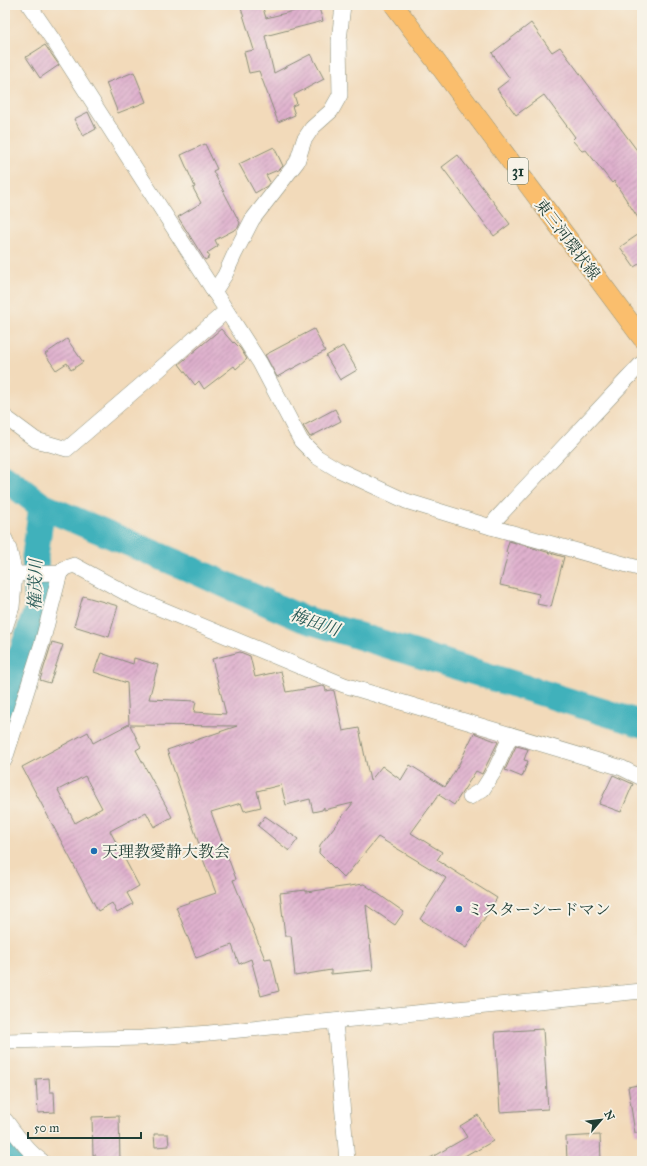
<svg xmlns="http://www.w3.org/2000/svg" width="647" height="1166" viewBox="0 0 647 1166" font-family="'IM FELL Great Primer','Noto Serif JP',serif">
<defs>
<pattern id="building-hatch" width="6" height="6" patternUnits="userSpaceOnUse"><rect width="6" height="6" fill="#dfb0cd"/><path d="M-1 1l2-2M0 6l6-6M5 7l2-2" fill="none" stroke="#b490a7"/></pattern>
</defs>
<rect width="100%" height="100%" fill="#f7f3e8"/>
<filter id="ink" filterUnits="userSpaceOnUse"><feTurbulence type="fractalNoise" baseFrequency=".025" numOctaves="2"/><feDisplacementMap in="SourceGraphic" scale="8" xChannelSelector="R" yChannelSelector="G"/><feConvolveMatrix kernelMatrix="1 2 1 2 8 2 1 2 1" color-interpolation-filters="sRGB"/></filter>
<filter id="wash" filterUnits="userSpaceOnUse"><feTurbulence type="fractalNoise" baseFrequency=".012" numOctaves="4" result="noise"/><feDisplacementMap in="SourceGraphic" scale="16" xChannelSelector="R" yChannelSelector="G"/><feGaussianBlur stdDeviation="0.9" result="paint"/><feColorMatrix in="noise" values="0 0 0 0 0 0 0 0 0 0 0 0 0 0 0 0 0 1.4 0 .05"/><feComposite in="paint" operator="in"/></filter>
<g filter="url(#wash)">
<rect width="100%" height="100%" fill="#f2daba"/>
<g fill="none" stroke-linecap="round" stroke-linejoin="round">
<!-- river -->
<g stroke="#41b1bb" stroke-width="27">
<path d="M5,478l37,28 153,65 106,47 341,106"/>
<path d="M5,707l3,-5 11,-41 19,-53 -3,-52 7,-50"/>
<path d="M5,1152l8,9"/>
</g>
</g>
<g id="blocks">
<!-- building -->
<g fill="url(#building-hatch)" fill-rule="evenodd">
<path d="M240,5h22l4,13 52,-13 5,16 -58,15 9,37 37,-19 13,25 -30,16 3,9 -5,2 3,9 -17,7 -19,-51 -10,2 -5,-21 10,-2z"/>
<path d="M531,23l21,29 8,-5 82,110v67l-28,-43 -2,2 -26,-33 -4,1 -10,-11 3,-3 -31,-42 -28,20 -19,-26 13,-10 -18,-26z"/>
<path d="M45,45l14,20 -19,13 -14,-21z"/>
<path d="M134,72l12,30 -28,11 -12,-30z"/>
<path d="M88,112l8,17 -13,7 -9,-17z"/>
<path d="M205,144l12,25 -4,2 27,52 -2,5 -23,12 3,6 -11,7 3,4 -5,3 -27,-43 23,-14 -8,-15 2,-1 -14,-32z"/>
<path d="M274,147l9,19 -3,3 -14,6 4,7 -3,4 -12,7 -16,-29z"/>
<path d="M458,155l52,69 -16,12 -52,-69z"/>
<path d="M642,232v30l-8,5 -14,-20z"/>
<path d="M221,329l12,14 1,-1 6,6 7,11 -11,10 -2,-3 -30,23 -5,-8 -4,4 -16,-21z"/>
<path d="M314,329l11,22 -48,26 -12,-22z"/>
<path d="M67,339l16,23 -12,8 -4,-7 -11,7 -11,-16z"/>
<path d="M343,346l14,24 -17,10 -14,-24z"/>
<path d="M335,409l6,12 -31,16 -7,-11z"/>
<path d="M509,541l55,16 -13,50 -14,-3 2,-10 -39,-9 8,-32 -2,-1z"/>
<path d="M83,596l35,10 -9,31 -35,-11z"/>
<path d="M52,642l11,3 -13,38 -10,-3z"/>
<path d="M240,652l10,4 5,21 26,-6 5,21 37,-6 2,1 1,4 6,-1 2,1 9,40 16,-3 11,53 12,-15 19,14 9,-15 35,22 14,-23 15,-31 24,9 -16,32 -6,-3 -22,34 -15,-10 1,-2 -29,40 31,19 -5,8 60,38 -31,50 -46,-29 26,-41 -68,-41 -34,41 -25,-25 1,-8 33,-42 -29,7v-3l-2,3 -9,2 -3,-13 -24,6 -5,-20 -24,6 4,16 -17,4 -3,-8 -30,9 25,67 -3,1 32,79 6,-1 8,33 -18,5 -10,-37 -12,5 -7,-19 -36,13 -20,-51 40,-14 -15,-39 1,-1 -35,-103 70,-24 -107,-1 11,22 -5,3 36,67 -18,10 -8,-15 -36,19 29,55 -12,7 6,11 -16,9 -5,-10 -14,8 -76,-144 66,-35 5,11 36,-19 -2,-41 -33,-11 7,-19 32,11 1,-6 24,7 -9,34 47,2 -2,11 32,2 -14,-55zM85,776l17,32 -27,15 -17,-33z"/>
<path d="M516,746l12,3 -4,11 4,1 -6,16 -17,-7z"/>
<path d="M613,775l20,9 -12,28 -22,-8z"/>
<path d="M265,816l33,23 -9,12 -31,-25z"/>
<path d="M364,884l40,28 -9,13 -29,-20 7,65 -42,4v-4l-36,6 -4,-40h-6l-5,-43 26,-3v2z"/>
<path d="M543,1029l5,80 -48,3 -5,-80z"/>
<path d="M49,1078l1,14h4l1,20 -17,1 -2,-34z"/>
<path d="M642,1084v49h-7l-7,-46z"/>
<path d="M478,1115l15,26 -17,10 -1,-1 -19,11h-31l42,-24 -7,-11z"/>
<path d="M119,1116l1,45h-23l-1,-6h-3l-1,-38z"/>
<path d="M154,1134h14l1,12 -14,1z"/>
<path d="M600,1135l1,26h-34l-1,-24z"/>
</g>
</g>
</g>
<g filter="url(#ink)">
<use href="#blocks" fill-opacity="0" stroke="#888c77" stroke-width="1"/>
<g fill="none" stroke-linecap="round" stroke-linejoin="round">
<!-- minor casing -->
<g stroke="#888c77" stroke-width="16">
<g id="minor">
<path d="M29,5l26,38 205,320 41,78 16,16 20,12 69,32 85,26 151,42"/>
<path d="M214,292l11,-17 10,-22 17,-33 45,-58 7,-22 8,-12 19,-17 9,-16 -1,-54 4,-36"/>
<path d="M5,417l31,23 31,9 94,-81 65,-57"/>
<path d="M491,527l6,-9 145,-155"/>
<path d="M5,539l4,10 6,25 45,-1 5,-5 9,-3 61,33 209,87 278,83 20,10"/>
<path d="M5,628l7,-21 3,-33"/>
<path d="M5,759l37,-116 18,-70"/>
<path d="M470,797l13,-8 12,-19 16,-35"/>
<path d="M335,1021l12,140"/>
<path d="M5,1041l137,-3 67,-5 433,-42"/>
<path d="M5,1120c11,14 22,31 37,41"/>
</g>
</g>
<!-- major casing -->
<g stroke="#888c77" stroke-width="20">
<path id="major" d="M394,5l248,333"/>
</g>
<!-- minor -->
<use href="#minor" stroke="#fff" stroke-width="15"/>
<!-- major -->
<use href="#major" stroke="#fabe6d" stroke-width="19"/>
</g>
</g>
<!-- markers -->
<g fill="#1f6fb2" stroke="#f7f3e8" stroke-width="1.5">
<circle cx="94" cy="851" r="4"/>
<circle cx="459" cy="909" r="4"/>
</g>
<g text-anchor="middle" stroke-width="4" stroke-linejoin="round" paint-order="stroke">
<!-- shield labels -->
<rect fill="#f7f3e8" stroke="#60746a" stroke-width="1" x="508" y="158" width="20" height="26" rx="3"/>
<g font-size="15" font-weight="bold" fill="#1f3d34">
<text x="518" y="176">31</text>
</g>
<!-- street labels -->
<g font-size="16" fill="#1f3d34" stroke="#f7f3e8">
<text transform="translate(568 239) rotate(53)" y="6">東三河環状線</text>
</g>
<!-- poi labels -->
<g font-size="16" fill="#1f3d34" stroke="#f7f3e8" text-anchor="start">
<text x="102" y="857">天理教愛静大教会</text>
<text x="467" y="915">ミスターシードマン</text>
</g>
<!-- water labels -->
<g font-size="17" font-style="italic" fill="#285a56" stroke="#f7f3e8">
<text transform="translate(35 585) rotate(-89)" y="6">権茂川</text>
<text transform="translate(315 622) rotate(19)" y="6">梅田川</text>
</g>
</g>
<!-- margin -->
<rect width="647" height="1166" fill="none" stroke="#f7f3e8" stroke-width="20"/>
<!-- north arrow -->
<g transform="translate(601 1120) rotate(62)" stroke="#f7f3e8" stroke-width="3" paint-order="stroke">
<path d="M0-3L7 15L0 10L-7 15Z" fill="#1f3d34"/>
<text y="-6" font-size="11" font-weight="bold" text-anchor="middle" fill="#1f3d34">N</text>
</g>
<!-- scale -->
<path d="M28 1132v6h113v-6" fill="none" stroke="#1f3d34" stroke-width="2"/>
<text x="34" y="1132" font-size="12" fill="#1f3d34" stroke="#f7f3e8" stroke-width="3" paint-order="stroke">50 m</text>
</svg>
